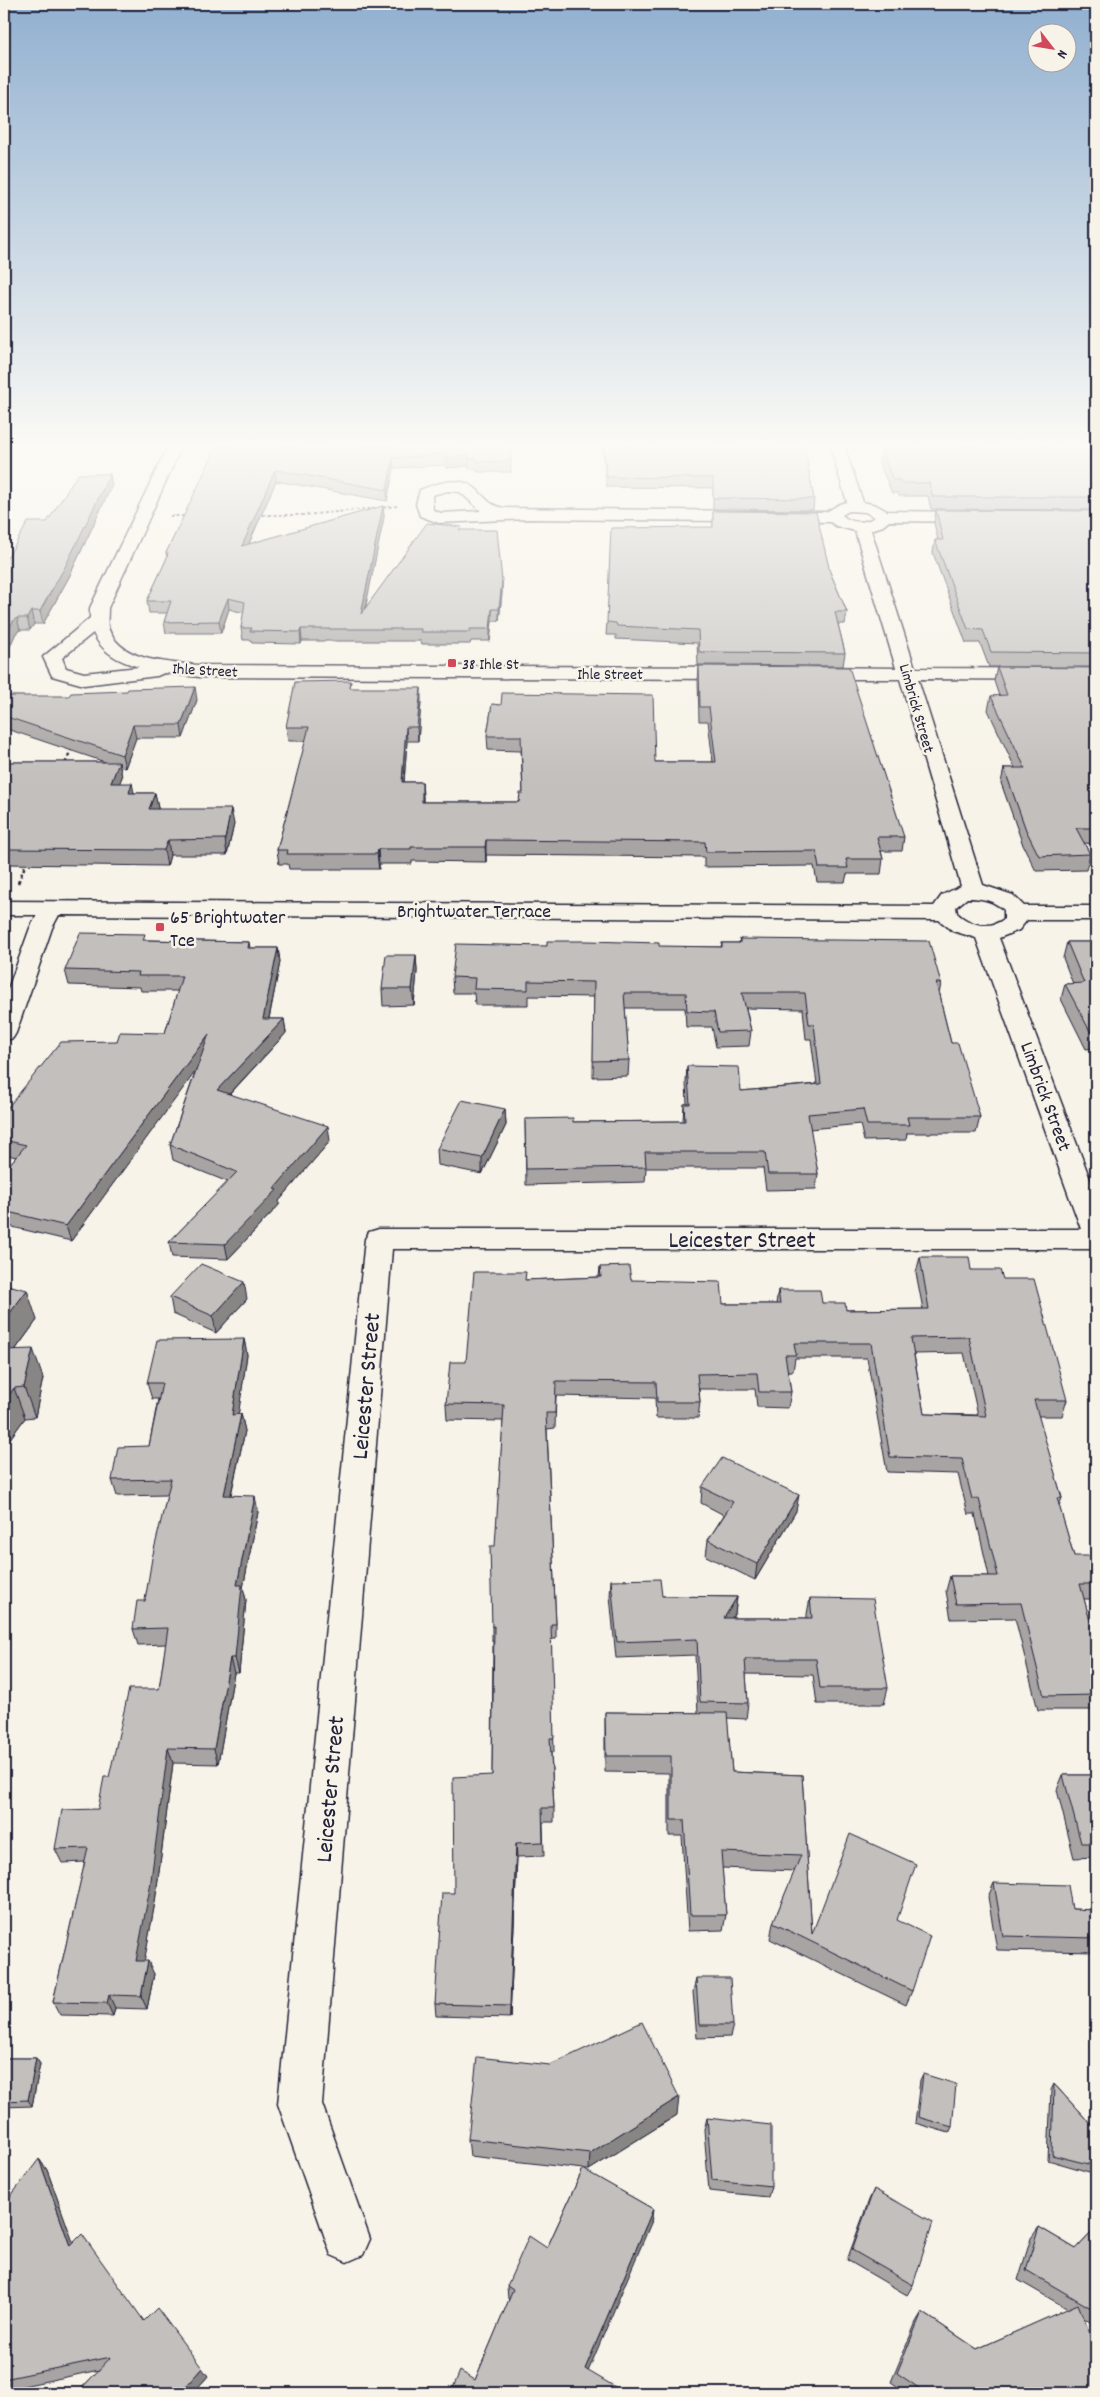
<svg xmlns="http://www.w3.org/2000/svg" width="1100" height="2397" viewBox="0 0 1100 2397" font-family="Dekko,sans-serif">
<rect width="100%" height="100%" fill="#f7f3e8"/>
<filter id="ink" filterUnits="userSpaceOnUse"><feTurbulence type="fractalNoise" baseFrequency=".02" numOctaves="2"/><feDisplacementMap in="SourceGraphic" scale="10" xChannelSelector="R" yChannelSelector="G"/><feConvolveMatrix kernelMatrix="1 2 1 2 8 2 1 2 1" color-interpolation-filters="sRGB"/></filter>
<g filter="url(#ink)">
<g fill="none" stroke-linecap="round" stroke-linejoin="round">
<!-- minor casing -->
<g stroke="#22223b" stroke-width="3">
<g id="minor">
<path d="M168,446h14l-74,162c0,6 -1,14 0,19 11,35 63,36 92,38l537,2 7,2 2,4 -2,4 -7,2 -537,-2 -36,-4 -7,3 -73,9 -32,-9 -9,-19 47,-39v-10zM93,633c9,20 26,28 46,34l-55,6 -18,-5 -4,-10z"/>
<path d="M830,446h14l19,56 13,3 11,6 85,1 8,5 -8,5 -83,-1 -6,5 -12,4 44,138 181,1v11l-178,-1 65,206 30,10 11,11h72v14h-69l-8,10 -20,8 97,257v54h-704l-70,855 48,135 -7,16 -16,7 -16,-7 -53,-151 87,-865 4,-7 10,-3h702l-105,-291 -23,-7 -14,-11 -880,-5 -7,13 -36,105 -3,5 -9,3v-41l26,-72 7,-13h-33v-14l930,5 8,-11 19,-9 -61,-207h-85l-7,-2 -2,-4 2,-4 7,-2 81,1 -41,-137 -19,-5 -6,-4 -303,-3 -88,4 -19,-7 -4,-12 4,-14c17,-7 40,-15 56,-1 10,9 14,17 28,19l322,4 14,-8 7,-2zM448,491l12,1 21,19 -40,2 -8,-3 -1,-15zM849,511l16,1 10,5c-11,7 -24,6 -33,-2zM967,898c15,0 26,2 37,12v9c-14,11 -35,6 -47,-6l-1,-6z"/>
</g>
</g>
<!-- path-far1 -->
<g stroke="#22223b" stroke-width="2" stroke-dasharray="3 2.5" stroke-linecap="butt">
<path d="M257,515h48l93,-9"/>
<path d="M170,516h16"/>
</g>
<!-- path -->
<g stroke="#22223b" stroke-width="2.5" stroke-dasharray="4 3" stroke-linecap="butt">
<path d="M65,764l7,-17"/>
<path d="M18,883l9,-22"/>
</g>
<!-- minor -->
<use href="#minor" fill="#f7f3e8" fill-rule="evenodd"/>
</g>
<!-- wall -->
<g fill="#a7a4a3" stroke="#22223b" fill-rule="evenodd">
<path d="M510,446l1,26h-34v-3h-8v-3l-23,2 -1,-3 -51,3 -7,33 -111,-20 -27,63 134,-38 1,11 -19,90 97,-77 40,51v12l-3,28h-7l-2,20h-19l-1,3h-48l-1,-3h-119l-1,3 -49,-1 -1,-3h-8l-2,-12 3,-15 -15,-4 -8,24h-55l-2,-11 3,-9h-18l-2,-12 20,-43 -1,-5 48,-99z"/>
<path d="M602,446h202l10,53 -1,11 -100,-1v-21l-106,-1z"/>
<path d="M880,446h216v64l-165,-1 -3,-13h-29l-1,-3h-6l-13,-31 3,-13z"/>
<path d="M112,485l-43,92 -26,47h-9l-4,6h-10l-4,3 -8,-76 39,-35z"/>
<path d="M936,510l160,1v156h-107l-9,-24h-14l-33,-90 2,-13h3l-4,-17z"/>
<path d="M713,511l117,61 17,40 -2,12h-7l7,29 -2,13 -145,-1 -1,-22 -81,-4v-4h-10l1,-13 106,-95z"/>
<path d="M699,666l205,171 -2,14h-21l2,8 -2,15h-34l-2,8h-28l-3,-16 -110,1v-10l-218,-2v7l-74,-1v3h-33v5h-90l-1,-5h-9l-2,-14 29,-109h-18l-2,-14 65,-39 70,14 -3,39h-11l-3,41h18l1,20h96l4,-9 -2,-42 -33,-1 -1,-14 5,-32 163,58h58l-5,-41h-9l-1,-41z"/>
<path d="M997,667l99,1v176l-12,-1 6,11 -4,16 -50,1 -13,-26 -22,-62 3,-15h11l-27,-58 3,-14h8l-5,-15z"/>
<path d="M4,696l193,4 -14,38h-47l-11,30 -5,-1 2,10 -3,6 15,10h21l3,15v1l76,15 -7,31h-57l-3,11 -163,-2v-102h101l-101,-34z"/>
<path d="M740,939l201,44 -2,12 12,48 29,74 -4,16h-69l-1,7 -42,1 -4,-17 -50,5 8,45 -2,15 -50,1 -3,-22h-117l-1,14 -119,3 -1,-66 48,3 110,-1 1,-17h3l-1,-22 1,-16 54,25 76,-7 -6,-45h-5l-3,-30 -57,-1 5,23 -2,15 -33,1 -4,-20h-26l-1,-19h-60l4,52 -1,16 -35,1 1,-80 -66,-1v9h-53l-1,-12h-21l-1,-16 95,-31 174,1 1,-4h17z"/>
<path d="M147,940l102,2 1,6h28l2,14 -11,57h15l2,14 -56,61 100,47 -51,60v4l-51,54 -56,-2 -3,-15 59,-60 -55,-22 -3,-15 26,-75 -125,171 -67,-16v-54l12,-14 -12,-3v-42l113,-71 48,-8 13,-42h-37l-1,-4 -71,-2 -4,-15z"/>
<path d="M1067,942h29v106l-10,1 -25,-50 4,-15h8l-10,-26z"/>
<path d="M416,955l1,16 -3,34 -31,1 -1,-17z"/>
<path d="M505,1109l1,16 -24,49 -44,-9 -1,-16z"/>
<path d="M920,1257l51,13 32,9 64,121 -5,16h-24l24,82 -3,8 15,50 22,17v19l-3,7h-9l12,44v67h-58l-23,-92 -64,1 -5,-28 4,-15h39l-14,-62h-7l-10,-40 -71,-2 -20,-114h-72l-2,13h-5l3,21 -3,16 -31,-1 -2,-18h-56l1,13 -2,16h-42l-1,-20 -99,-2 -1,32 -8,1 9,195v15h-5l3,113h-3l3,56v14h-11l1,34 -27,1 -7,161 -74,-2 -1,-12 19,-111 38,-118 1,-134h-1v-14l11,-206 -56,-1 -1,-16 20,-42 60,-82 73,-3 1,-10 31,13 92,24h53l2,-14 68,20 77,-1 -7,-36zM964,1353l14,62 -54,-1 -10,-60z"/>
<path d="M4,1284l33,36 -21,29 27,29 -8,39 -10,1 -21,29z"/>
<path d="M170,1297l77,2 -31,34 -43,-19z"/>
<path d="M244,1339l3,16 -9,59h3l4,17 -14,64 27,17 -15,76 3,12 -7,73h-5l-16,91 -45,-1 -18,139 -11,59 10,13 -7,35 -32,-1 -2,8 -53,-1 -7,-13 32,-140 -23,1 -7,-14 43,-40 11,-32 50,-88 7,-45 -28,1 -5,-16 12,-28 22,-106 -50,1 -5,-16 37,-34 9,-47h-6l-5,-16z"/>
<path d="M702,1487l94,24 -41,69 -49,-24 2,-16 16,-25 -23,-12z"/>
<path d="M611,1580l51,16 75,1 -2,16 -3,5h75v-4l3,-16 78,90 -4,16h-67l-4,-29 -67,-1 2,29 -2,16 -19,-1 5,54 70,3 10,159 85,-14 15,71 -6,14 -136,-66 3,-16 22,-52 -73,-3 4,47 -3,15 -35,1 -6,-95h-13v-63l-64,-1v-60l93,1 -3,-58 -79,3 -6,-62z"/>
<path d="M1063,1775h33v82l-22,1 -17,-68z"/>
<path d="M994,1883l78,26 24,1v49l-1,-7 -98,-2 -9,-53z"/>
<path d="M696,1978l37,47 -3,12 -33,1 -4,-46z"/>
<path d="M4,2058h32l4,6 -8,42 -28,1z"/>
<path d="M923,2074l29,53 -3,6 -34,-10 5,-43z"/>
<path d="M1054,2084l42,46v44l-48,-14 3,-70z"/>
<path d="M677,2115l-88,55h-5l69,39 -2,14 -176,157 34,-80 -1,-1 -1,-13 40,-38 36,-79 -113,-13 -2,-17z"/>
<path d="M707,2118l64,68 -3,11 -59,-6 -5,-61z"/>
<path d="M39,2159l8,11 26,73 71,78 64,55 -15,17h-116l22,-23 -95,20v-91l4,-1z"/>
<path d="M874,2189l39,96 -6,10 -60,-35 22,-60z"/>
<path d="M1039,2227l37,22 20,-21v98l-12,-8 12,75h-189l-16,-11 25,-60 6,-10 55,37 91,-40 -50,-29 13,-42z"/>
</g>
<!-- shaded-wall -->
<g fill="#888684" stroke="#22223b">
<path d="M4,446h6l-6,8z"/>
<path d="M469,455v11l-23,2 -1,-11z"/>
<path d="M393,458l1,10 -7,33v-11z"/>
<path d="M275,470l1,11 -33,76 -1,-11z"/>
<path d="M110,474l2,11 -43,92 -26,47 -3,-13z"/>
<path d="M383,506l1,11 -22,108 -1,-11z"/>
<path d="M502,581v12l-3,28v-12z"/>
<path d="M228,598l1,11 -8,24 -2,-12z"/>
<path d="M492,609v12l-2,20v-12z"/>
<path d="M31,611l3,13 -4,6 -3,-12z"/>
<path d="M17,618l3,12 -4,3 -12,27v-19l9,-20z"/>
<path d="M301,629l1,12 -1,3 -1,-12z"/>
<path d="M195,687l2,13 -14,38 -2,-13z"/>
<path d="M421,688v14l-3,39 -1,-14z"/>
<path d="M133,725l3,13 -11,30 -3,-13z"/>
<path d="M406,727l1,14 -4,55 -1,-14z"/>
<path d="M119,762l3,15 -8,21 -3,-15z"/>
<path d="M422,782l1,14v20l-1,-14z"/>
<path d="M132,783l3,15 -6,-5z"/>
<path d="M155,793l3,15 -6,16 -3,-15z"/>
<path d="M231,809l3,15 -7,31 -2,-16z"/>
<path d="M168,840l2,15 -3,11 -3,-16z"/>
<path d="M486,840v22l-1,-15z"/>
<path d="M378,849l1,15v5l-2,-15z"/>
<path d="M278,948l2,14 -14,71 -3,-14z"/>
<path d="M416,955l1,16 -3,34 -2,-16z"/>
<path d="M284,1019l2,14 -66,71 -3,-14z"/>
<path d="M209,1034l3,15 -141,192 -5,-15z"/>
<path d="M505,1109l1,16 -24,49v-16z"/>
<path d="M328,1126l2,15 -51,60v4l-51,54 -3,-15z"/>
<path d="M244,1282l3,17 -31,34 -3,-17z"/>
<path d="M27,1290l10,30 -27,37 -6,-18v-18z"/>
<path d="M244,1339l3,16 -11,76 -4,-16z"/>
<path d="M33,1349l10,29 -8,39 -11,-30z"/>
<path d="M14,1388l11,30 -21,29v-45z"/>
<path d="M241,1414l4,17 -18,80 -3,-16z"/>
<path d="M799,1495l-3,16 -41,69 2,-16z"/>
<path d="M255,1496l3,16 -15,76 3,12 -7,73 -4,-15 2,-73z"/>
<path d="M737,1597l-2,16 -13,21 2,-16z"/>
<path d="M230,1658l4,15 -16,91 -4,-15z"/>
<path d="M168,1748l5,15 -18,139 -13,72 -6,-13z"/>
<path d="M516,1843l1,14 -7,161v-12z"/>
<path d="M148,1961l6,13 -7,35 -6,-13z"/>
<path d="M109,1995l6,13 -2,8 -6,-13z"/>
<path d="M36,2058l4,6 -8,42 -4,-6z"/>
<path d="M679,2097l-2,18 -88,55 1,-17z"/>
<path d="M39,2159l8,11 31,86 -8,-10z"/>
<path d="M653,2209l-2,14 -67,158 1,-12z"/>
<path d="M202,2368l6,8 -15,17h-13z"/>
</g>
<!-- building -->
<g fill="#c2bfbd" stroke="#22223b" fill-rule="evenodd">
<path d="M217,446h293l1,15 -34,1v-3h-8v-4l-24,2 -1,-3 -51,4 -6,32 -112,-20 -33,76 141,-40 -22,108 66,-91 35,4 -3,3h38l5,51 -3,28h-7l-2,20h-20v3h-49v-3h-120l-1,3 -50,-1 2,-3h-11l4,-26 -17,-4 -9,23 -55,1 7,-21h-24l19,-41 2,-7h-2z"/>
<path d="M603,446h201l10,53 -101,-1v-20l-106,-1z"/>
<path d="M887,446h209v51h-163l-4,-14h-28l-1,-3h-7l-12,-31h7z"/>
<path d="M78,474h32l-44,91 -26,46h-9l-4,7h-10l-4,3 -9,20v-84h4l20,-35h19z"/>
<path d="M936,510l160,1v142l-105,-1 -8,-22 -15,-1 -33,-89h8z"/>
<path d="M713,511l103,1 14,60 17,40h-12l10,41 -146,-1 -1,-22 -81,-4 -1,-3 -9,-1 4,-94 102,-1z"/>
<path d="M699,666l150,1 55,170h-27l6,22h-37l2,9h-29l-3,-17 -110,1 -1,-10 -219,-2 -1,7h-74v2h-33l-1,5h-90l1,-4h-11l32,-123h-23l9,-45 56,-1 -1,7h71l-4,39h-11l-4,55h20v20h97l1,-9h3l-2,-57h-34l5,-32 9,1 1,-12 151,2 2,67h61l-7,-55h-9z"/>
<path d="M997,667l99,1v160h-20l14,26 -51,2 -13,-26 -22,-62h21l-34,-72 16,-1z"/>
<path d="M195,687l-14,38h-48l-11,30 -118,-39v-20h65l2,-3 56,-2 1,-2z"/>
<path d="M4,762h115l-8,21h21l-3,10h26l-6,16h82l-6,30 -57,1 -4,10 -160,-1z"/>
<path d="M80,933l65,1 -2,6 106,2 -1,6h30l-15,71h21l-67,71 111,36 -54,63 3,1 -52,54 -56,-2 68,-70 -67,-27 39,-111 -143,192 -62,-15v-40l22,-26 -22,-5v-28l57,-70 56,-1 3,-9 45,1 17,-57h-44l1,-4 -74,-2z"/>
<path d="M740,939l189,2 12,42h-5l15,60h7l22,74h-73l2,8h-42l-4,-16 -55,5 10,60h-50l-3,-22h-120l1,15 -120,2 -1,-50 48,-1v4l112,-1 -1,-17h6l-3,-38 52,1 2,24 80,-7 -7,-60h-5l-4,-31h-63l9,38 -33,1 -4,-20 -27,-1 -1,-18h-62l5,67 -36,1 1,-79 -66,-1v9l-54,-1 1,-11 -23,-1 4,-33 91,2v-5h41l71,2v3l63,1v-4h18z"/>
<path d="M1067,942h29v91h-5l-26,-49 19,-1z"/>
<path d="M386,955h30l-4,34h-30z"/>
<path d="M462,1100l43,9 -23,49 -45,-9z"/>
<path d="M920,1257h49l2,13h29l3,9h31l33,121h-33l28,98h-5l17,58h17l5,17v11h-16l16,59v52l-52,1 -23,-93 -65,1 -6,-28h48l-19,-77h-7l-10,-40 -72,-2 -19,-114h-77l2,12h-11l6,37h-32l-2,-19 -60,1 3,28h-43l-1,-20 -100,-1 -1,32h-9l10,211h-5l3,114h-4l4,70h-12l1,34 -27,1 -6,163 -75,-2 7,-111h12l-1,-116 39,-2 2,-149 -2,1 -2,-81h5l9,-141 -58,-1 4,-42h16l8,-90h52l-1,8 76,-3 -1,-10 29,-1 2,14 90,2 2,22h57l-2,-14h42l2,13h23l1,7 83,-1zM969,1337l17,79 -62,-2 -13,-76z"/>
<path d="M201,1264l43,18 -31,34 -43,-19z"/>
<path d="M4,1284l23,6 -23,31z"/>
<path d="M244,1339l-12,76 9,-1 -17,81 31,1 -18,89h5l-7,73h-5l-16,91 -46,-1 -18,140 -14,73h12l-7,35 -32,-1 -2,8 -54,-1 35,-154 -33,1 7,-39 36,-1 6,-32h5l20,-88h30l9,-61 -35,1 4,-28h8l7,-43 19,-79 -59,1 6,-33 31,-1 13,-63h-15l10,-43z"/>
<path d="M33,1349l-9,38 -10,1 -10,14v-52z"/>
<path d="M722,1458l77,37 -42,69 -49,-24 25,-38 -31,-15z"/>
<path d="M660,1579l2,17 75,1 -13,21h88l-2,-20 63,1 15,89h-68l-4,-29h-71l3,44 -48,-1 -3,-63 -80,3 -6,-62z"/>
<path d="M605,1712l122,1 5,59 70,3 10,159 38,-100 66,30 -19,56 33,16 -18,55 -139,-68 28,-68 -80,-3 5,63h-36l-6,-95h-13v-64h-65z"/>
<path d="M1063,1775h33v68h-15z"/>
<path d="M994,1883l74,2 4,24 24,1v28l-93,-2z"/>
<path d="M696,1978h34l3,47h-34z"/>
<path d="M642,2022l37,75 -89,56 -122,-14 9,-82 73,8z"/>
<path d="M4,2058h32l-8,42 -24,1z"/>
<path d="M923,2074l33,10 -4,43 -34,-10z"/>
<path d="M1054,2084l42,46v36l-44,-11z"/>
<path d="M707,2118l64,7v61l-59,-6z"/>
<path d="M39,2159l31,87 12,-12 62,87 13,-13 45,60 -22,25h-103l34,-36 -107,22v-80l4,-1 -4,-12v-81z"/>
<path d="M583,2169l70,40 -68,160 32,19 -2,5h-164l9,-22 15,9 38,-90 -6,-4 22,-50 18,12z"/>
<path d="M874,2189l59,33 -20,63 -61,-35z"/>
<path d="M1039,2227l37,22 20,-21v83l-70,-41z"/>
<path d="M1078,2304l18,45v44h-99l-2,-1 -1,1h-68l-29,-20 25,-61 55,37z"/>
</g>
</g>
<!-- sky -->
<linearGradient id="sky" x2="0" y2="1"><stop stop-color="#91b0d0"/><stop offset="0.57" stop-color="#fbfaf5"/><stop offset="1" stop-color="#fbfaf5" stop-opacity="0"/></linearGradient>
<rect width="1100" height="781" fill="url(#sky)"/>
<!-- markers -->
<g fill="#d1495b" stroke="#f7f3e8" stroke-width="2">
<rect x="447" y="658" width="10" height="10" rx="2.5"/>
<rect x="155" y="922" width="10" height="10" rx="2.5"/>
</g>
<g text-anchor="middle" stroke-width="5" stroke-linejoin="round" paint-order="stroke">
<!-- far-poi labels -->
<g font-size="16" fill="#22223b" stroke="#f7f3e8" text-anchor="start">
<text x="462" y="669">38 Ihle St</text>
</g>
<!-- far-street labels -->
<g font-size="16" fill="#22223b" stroke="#f7f3e8">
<text transform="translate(205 669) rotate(3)" y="6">Ihle Street</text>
<text x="610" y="679">Ihle Street</text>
<text transform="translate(918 708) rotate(74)" y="6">Limbrick Street</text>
</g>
<!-- street labels -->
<g font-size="20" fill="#22223b" stroke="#f7f3e8">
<text x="474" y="917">Brightwater Terrace</text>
<text transform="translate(1047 1096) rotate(70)" y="7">Limbrick Street</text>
</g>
<!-- poi labels -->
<g font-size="20" fill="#22223b" stroke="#f7f3e8" text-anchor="start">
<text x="170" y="923">65 Brightwater<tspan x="170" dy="23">Tce</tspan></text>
</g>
<!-- near-street labels -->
<g font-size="24" fill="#22223b" stroke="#f7f3e8">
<text x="742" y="1247">Leicester Street</text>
<text transform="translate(365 1386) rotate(-85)" y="8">Leicester Street</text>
<text transform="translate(329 1789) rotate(-85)" y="8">Leicester Street</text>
</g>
</g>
<!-- margin -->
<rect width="1100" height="2397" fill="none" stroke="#f7f3e8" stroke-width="20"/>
<rect x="10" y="10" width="1080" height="2377" fill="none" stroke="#22223b" stroke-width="2" filter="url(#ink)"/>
<!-- north arrow -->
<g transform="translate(1052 48) rotate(121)"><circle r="24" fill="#f7f3e8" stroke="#a29fa3"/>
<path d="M0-4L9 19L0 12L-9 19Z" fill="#d1495b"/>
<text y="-8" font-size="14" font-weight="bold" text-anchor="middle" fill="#22223b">N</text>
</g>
</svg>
